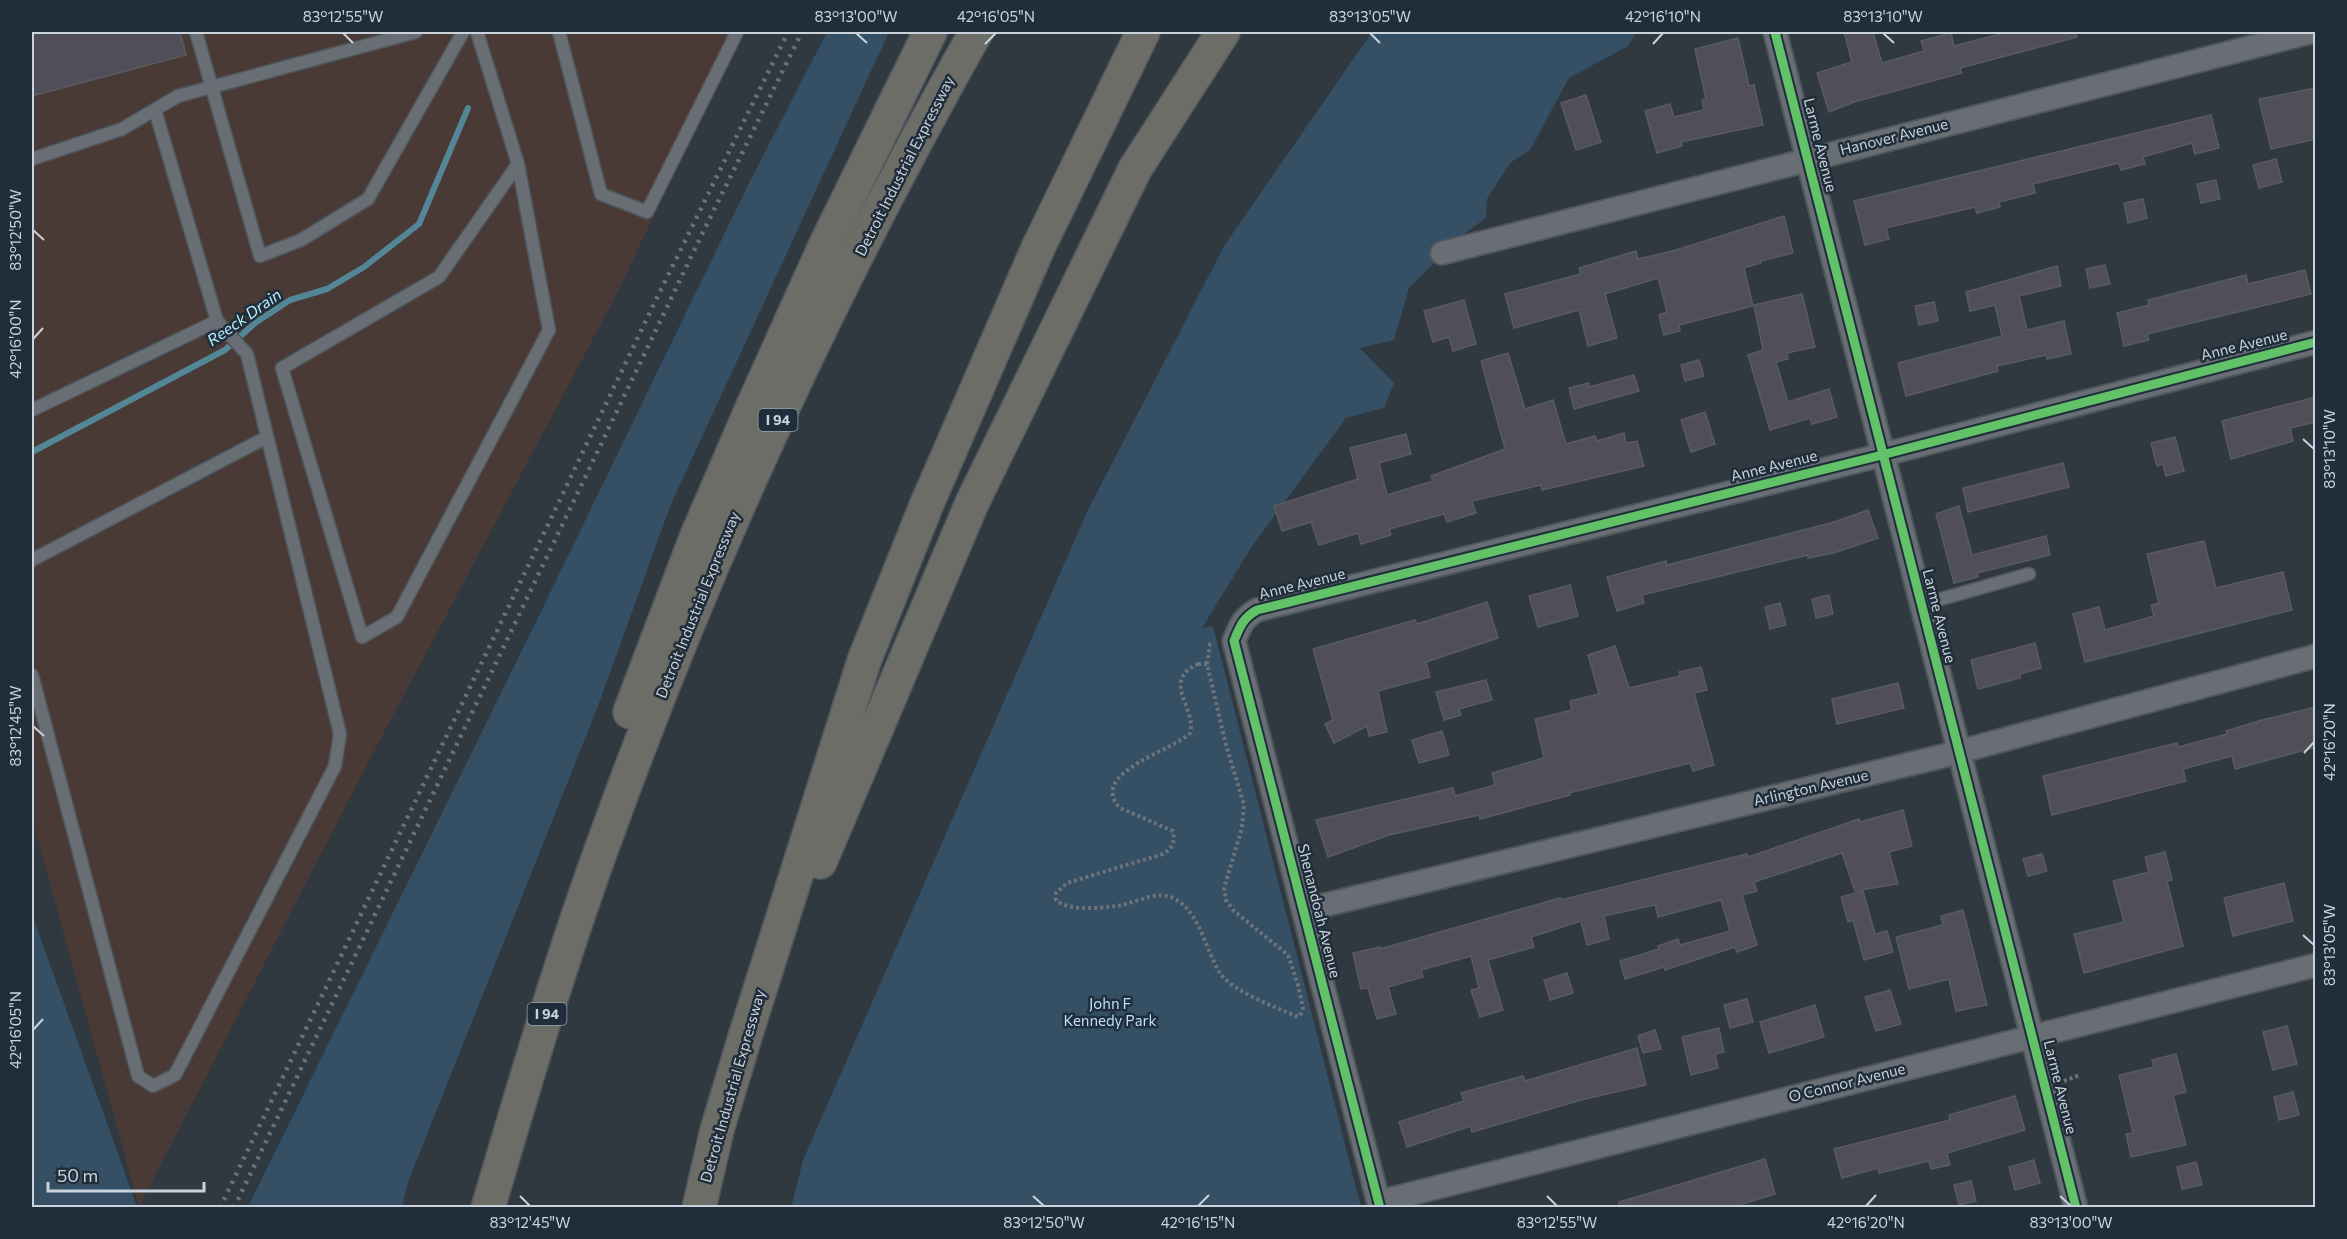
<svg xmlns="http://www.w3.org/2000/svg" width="2347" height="1239" viewBox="0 0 2347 1239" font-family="Commissioner,sans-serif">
<rect width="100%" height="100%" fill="#303840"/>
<!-- industrial -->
<path fill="#493a35" d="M32,32h708l-121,258 -249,469 -231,448 -107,-388z"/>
<!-- green -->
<g fill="#354f65">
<path d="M827,32h62l-218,472 -73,202 -190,476 -6,25h-154l285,-579 216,-445z"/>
<path d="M1372,32h265l-9,14 -59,32 -39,72 -20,13 -23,36 -1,19 -25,18 -52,52 -15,52 -34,8 34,35 -10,25 -38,10 -95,130 -49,80 11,-2 148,581 -570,1 12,-48 284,-648 137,-266z"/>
<path d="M32,914l105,293h-105z"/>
</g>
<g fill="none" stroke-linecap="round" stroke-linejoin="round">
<!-- stream -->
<path stroke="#538798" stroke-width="6" d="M32,452l193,-102 30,-27 35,-23 37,-11 37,-22 55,-43 49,-116"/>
</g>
<!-- building -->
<g fill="#504f59" stroke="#595b61" stroke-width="1.5">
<path d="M32,32h148l6,23 -154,41z"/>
<path d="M1844,32h29l9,31 42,-12 -3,-10 30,-8 3,13 54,-14h68l1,5 -117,31 2,5 -108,29 -25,10 -12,-39 35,-11z"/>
<path d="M1738,38l11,48 5,-1 9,40 -82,17 1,4 -25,7 -12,-42 25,-7 4,13 30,-7 -2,-10 4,-1 -11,-50z"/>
<path d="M2316,88v51l-45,10 -12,-50z"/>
<path d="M1586,95l15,47 -25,8 -15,-47z"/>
<path d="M2211,115l8,33 -24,6 -3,-11 -49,14 2,7 -24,6 -2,-7 -86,21 2,9 -36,9 1,5 -23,6 -2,-6 -89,21 3,11 -24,6 -11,-44z"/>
<path d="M2276,159l6,23 -23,6 -6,-23z"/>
<path d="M2216,180l4,19 -19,4 -4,-19z"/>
<path d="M2143,199l4,19 -19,5 -4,-20z"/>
<path d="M1784,216l9,37 -32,8v2l-17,5 9,38 -74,19 1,6 -16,4 -5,-20 8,-3 -9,-34 -53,16 12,44 -29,8 -9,-36 -65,18 -9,-34 76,-20 -2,-6 57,-17 2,8 38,-9z"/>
<path d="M2105,265l5,19 -20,4 -4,-19z"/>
<path d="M2057,266l4,20 -42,10 8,34 37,-9 7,33 -24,5 -1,-4 -49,11 1,5 -92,25 -8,-33 104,-27 -7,-31 -25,6 -4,-19z"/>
<path d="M2305,270l6,24 -164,40 2,6 -25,6 -7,-33 32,-8 -1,-5 98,-25 2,9z"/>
<path d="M1802,294l13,53 -28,6 1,6 -12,3 12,40 41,-13 8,28 -25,7 -2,-6 -40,12 -22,-75 15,-5 -9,-45z"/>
<path d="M1464,300l12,44 -23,7 -4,-14 -16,5 -9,-31z"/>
<path d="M1934,302l4,19 -19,4 -4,-19z"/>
<path d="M1508,353l17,56 28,-9 13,44 29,-8 2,5 27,-8 2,10 11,-2 7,25 -102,24 -1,-5 -69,16 4,12 -29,9 -3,-8 -55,15 2,6 -30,9 -3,-11 -39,12 -8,-23 -29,9 -8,-25 84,-27 -8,-31 56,-14 5,20 -32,9 8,32 46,-14 -2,-5 74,-27 -24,-88z"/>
<path d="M1699,360l5,16 -19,5 -4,-16z"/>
<path d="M1634,375l5,16 -65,18 -5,-21 20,-5v4z"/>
<path d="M2316,397v25l-26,6 3,13 -62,18 -9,-38z"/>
<path d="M1705,412l10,32 -24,8 -10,-32z"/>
<path d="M2175,437l9,34 -18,5 -3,-12 -6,2 -6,-23z"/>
<path d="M2063,463l6,24 -101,25 -5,-24z"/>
<path d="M1959,506l13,49 74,-19 4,19 -73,18 1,4 -24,6 -18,-69z"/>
<path d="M1868,510l10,28 -44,15 -26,5v-3l-166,40 2,8 -27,8 -10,-34 59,-16 1,4 167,-43z"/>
<path d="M2204,541l12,47 67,-16 9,38 -207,52 -12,-48 26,-7 6,23 49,-14 -3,-11 8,-2 -12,-49z"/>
<path d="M1570,585l8,31 -40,11 -9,-31z"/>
<path d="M1829,595l4,19 -17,4 -4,-19z"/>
<path d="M1487,602l11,36 -72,24 4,15 -52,14 9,41 -18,4 -2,-10 -33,17 -9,-19 8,-4 -20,-71 102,-29 2,4z"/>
<path d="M1780,603l6,22 -16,4 -5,-22z"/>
<path d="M2035,643l6,25 -21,6v4l-42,11 -7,-29z"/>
<path d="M1615,646l14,42 51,-12 -1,-4 22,-5 6,23 -13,3 20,72 -21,6 -3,-8 -121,30 1,2 -90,24 -1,-4 -90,20 -61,22 -12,-37 137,-32 2,8 40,-11 -3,-12 52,-15 -9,-39 37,-9 -2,-9 29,-7 -11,-39z"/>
<path d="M1486,680l6,20 -33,9 2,6 -17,5 -8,-28z"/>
<path d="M1898,683l6,25 -67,16 -5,-25z"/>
<path d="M2316,707v40l-81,22 -3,-13 -49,13 3,12 -134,34 -9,-39 134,-33 1,4 49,-13 -1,-3 36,-11z"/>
<path d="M1442,731l7,24 -30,8 -7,-23z"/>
<path d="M1903,810l9,36 -23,6 9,32 -43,7 -13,-38 -88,29 3,9 -15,4 15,50 -20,7 -2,-5 -70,23 -1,-3 -39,12 -5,-18 39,-12 -1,-3 20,-7 2,6 50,-14 -9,-31 -63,17 -3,-12 -51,11 5,23 -22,6 -6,-24 -50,16 3,10 -46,13 15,50 -23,7 -9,-27 8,-2 -8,-32 -50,14 2,7 -35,10 8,27 -19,5 -9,-31 -7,1 -8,-36 27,-6v2l180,-51 1,2 186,-46 1,3 111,-38 1,3z"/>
<path d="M2165,852l7,28 -5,1 16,65 -99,27 -10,-39 50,-12 -11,-41 36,-9 -4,-15z"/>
<path d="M2042,854l5,17 -19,5 -5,-17z"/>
<path d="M2284,883l9,38 -60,15 -9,-38z"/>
<path d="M1863,891l12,43 12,-3 6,21 -29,8 -11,-40 -5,2 -7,-25z"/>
<path d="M1963,910l24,95 -31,6 -7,-32 -40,10 -13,-52 47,-12 -2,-9z"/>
<path d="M1567,973l6,20 -23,7 -6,-20z"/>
<path d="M1890,990l11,34 -25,7 -11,-34z"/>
<path d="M1747,999l6,23 -23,6 -6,-23z"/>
<path d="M1815,1005l9,32 -55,16 -9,-31z"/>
<path d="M2287,1026l10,38 -24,6 -10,-38z"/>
<path d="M1719,1028l5,24 -9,2 3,14 -27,7 -9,-38z"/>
<path d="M1655,1030l6,19 -18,4 -5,-17z"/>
<path d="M1637,1048l9,37 -65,15 -109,32 -1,-6 -64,21 -8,-25 65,-21 -3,-8 62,-17 2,5z"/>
<path d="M2176,1054l10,38 -13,3 13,50 -55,12 -5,-23 7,-1 -14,-58 35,-8 -2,-7z"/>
<path d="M2293,1092l6,23 -20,5 -5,-23z"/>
<path d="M2015,1096l10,34 -78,23 3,12 -19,4 -2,-8 -50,12 -1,-5 -36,10 -8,-29 116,-29 -1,-5z"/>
<path d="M1765,1159l10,35 -45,14h-111v-6z"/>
<path d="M2034,1160l6,23 -25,7 -6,-23z"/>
<path d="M2196,1162l6,23 -20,4 -5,-22z"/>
<path d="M1971,1181l5,20 -17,4 -5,-20z"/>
</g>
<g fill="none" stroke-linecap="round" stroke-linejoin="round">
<!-- service casing -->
<g stroke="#4f565d" stroke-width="15">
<g id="service">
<path d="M196,32l64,224 41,-16 67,-41 95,-167"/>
<path d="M477,32l41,132 31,166 -152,287 -35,20 -80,-269 157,-91 79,-113"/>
<path d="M559,32l42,162 46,18 90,-180"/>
<path d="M32,159l90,-30 56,-33 238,-64"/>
<path d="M32,410l185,-89 -62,-211"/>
<path d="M32,560l235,-123"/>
<path d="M1920,605l109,-31"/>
<path d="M32,675l106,401 15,10 22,-11 160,-309 5,-32 -93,-380 -30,-33"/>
</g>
</g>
<!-- minor casing -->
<g stroke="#4f565d" stroke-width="26">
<g id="minor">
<path d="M1775,32l301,1176"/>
<path d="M1442,253l869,-221"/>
<path d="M1304,910l635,-153 377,-101"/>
<path d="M1379,1202l937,-237"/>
<path d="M1380,1208l-146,-567c6,-15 9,-23 23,-31l625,-155 434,-113"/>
</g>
</g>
<!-- motorway casing -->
<g stroke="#4f565d" stroke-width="36">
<g id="motorway">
<path d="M630,712l66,-174 56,-130 74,-164 104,-212"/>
<path d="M820,862l152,-359 163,-334 88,-137"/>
<path d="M488,1208c38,-129 76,-259 123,-385 99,-273 223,-539 365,-791"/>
<path d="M699,1208l18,-78 28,-93 119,-376 62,-155 112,-258 105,-216"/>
</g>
</g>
<!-- path -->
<g stroke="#6d7378" stroke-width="4" stroke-dasharray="3 3" stroke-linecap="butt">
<path d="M1198,664h9l19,81 18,60 -2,23 -18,60 2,12 8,11 54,44 10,30 5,23 -3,8h-5c-21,-10 -62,-24 -75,-43 -15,-23 -22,-70 -53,-77 -15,-3 -31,6 -45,9 -16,3 -55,7 -66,-5v-7l11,-10 96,-29c10,-6 12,-12 10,-23l-53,-23c-33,-35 53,-57 70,-75 7,-25 -30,-52 8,-69z"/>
<path d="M1207,664l3,-20 4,-1"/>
<path d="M2064,1081l16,-6"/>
</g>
<!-- service -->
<use href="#service" stroke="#686e74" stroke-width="12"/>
<!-- minor -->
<use href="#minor" stroke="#686e74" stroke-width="22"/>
<!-- motorway -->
<use href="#motorway" stroke="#6d6d68" stroke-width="33"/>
<!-- rail -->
<g stroke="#6c7177" stroke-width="4.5" stroke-dasharray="3 6" stroke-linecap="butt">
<path d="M220,1208l431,-898 137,-278"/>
<path d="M234,1208l469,-976 99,-200"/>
</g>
<!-- cycleway casing -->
<g stroke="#202e3b" stroke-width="13">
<g id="cycleway">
<path d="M1775,32l301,1176"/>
<path d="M1380,1208l-146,-567c6,-15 9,-23 23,-31l625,-155 434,-113"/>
</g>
</g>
<!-- cycleway -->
<use href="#cycleway" stroke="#61c268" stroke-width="9"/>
</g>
<!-- ticks -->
<path fill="none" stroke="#cad3db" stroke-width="2" d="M343,33l10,10M856,33l11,10M1370,33l10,10M1883,33l11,10M985,44l11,-11M1653,44l10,-11M33,230l11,10M33,339l10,-11M2303,439l11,10M33,726l11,10M2304,753l10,-11M2303,935l11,10M33,1030l10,-11M520,1196l10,10M1033,1196l11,10M1547,1196l10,10M2060,1196l11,10M1198,1206l11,-11M1866,1206l10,-11"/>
<g text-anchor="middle" stroke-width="5" stroke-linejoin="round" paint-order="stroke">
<!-- shield labels -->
<g fill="#202e3b" stroke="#97a2ab" stroke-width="1.5">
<rect x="758.5" y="409" width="39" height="22" rx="4.5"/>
<rect x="527.5" y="1003" width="39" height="22" rx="4.5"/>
</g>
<g font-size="14" font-weight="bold" fill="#cad3db">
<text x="778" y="425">I 94</text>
<text x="547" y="1019">I 94</text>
</g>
<!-- street labels -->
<g font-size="15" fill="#cad3db" stroke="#202e3b">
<text transform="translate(1894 137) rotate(-14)" y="5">Hanover Avenue</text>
<text transform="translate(1820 145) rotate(76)" y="5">Larme Avenue</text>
<text transform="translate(905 166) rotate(-63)" y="5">Detroit Industrial Expressway</text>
<text transform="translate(2244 345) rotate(-14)" y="5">Anne Avenue</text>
<text transform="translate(1774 466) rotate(-14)" y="5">Anne Avenue</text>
<text transform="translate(1302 584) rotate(-14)" y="5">Anne Avenue</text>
<text transform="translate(698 605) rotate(-68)" y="5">Detroit Industrial Expressway</text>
<text transform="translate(1939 616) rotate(76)" y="5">Larme Avenue</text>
<text transform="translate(1811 788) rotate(-13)" y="5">Arlington Avenue</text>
<text transform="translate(1319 911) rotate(76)" y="5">Shenandoah Avenue</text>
<text transform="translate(1847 1083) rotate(-14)" y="5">O Connor Avenue</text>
<text transform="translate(733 1086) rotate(-74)" y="5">Detroit Industrial Expressway</text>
<text transform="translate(2060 1087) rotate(76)" y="5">Larme Avenue</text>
</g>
<!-- park labels -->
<g font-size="15" fill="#badefd" stroke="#202e3b">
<text x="1110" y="1009">John F<tspan x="1110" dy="17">Kennedy Park</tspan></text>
</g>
<!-- water labels -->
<g font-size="16" font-style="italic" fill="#b9ecfd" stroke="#202e3b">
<text transform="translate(244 317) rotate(-35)" y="6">Reeck Drain</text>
</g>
</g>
<!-- border -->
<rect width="2347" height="1239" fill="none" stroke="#202e3b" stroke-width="66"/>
<!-- scale -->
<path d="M48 1182v9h156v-9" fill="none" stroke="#cad3db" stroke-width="3"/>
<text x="57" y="1182" font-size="18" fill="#cad3db" stroke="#202e3b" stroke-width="4.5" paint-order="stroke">50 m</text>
<rect x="33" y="33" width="2281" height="1173" fill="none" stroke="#cad3db" stroke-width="2"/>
<g font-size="15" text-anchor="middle" fill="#cad3db">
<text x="343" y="22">83°12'55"W</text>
<text x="856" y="22">83°13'00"W</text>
<text x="996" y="22">42°16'05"N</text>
<text x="1370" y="22">83°13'05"W</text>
<text x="1663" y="22">42°16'10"N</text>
<text x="1883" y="22">83°13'10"W</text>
<text transform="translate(16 230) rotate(-90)" y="5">83°12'50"W</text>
<text transform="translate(16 339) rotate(-90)" y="5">42°16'00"N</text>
<text transform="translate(2330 449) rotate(-90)" y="5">83°13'10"W</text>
<text transform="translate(16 726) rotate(-90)" y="5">83°12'45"W</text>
<text transform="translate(2330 742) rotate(-90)" y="5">42°16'20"N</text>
<text transform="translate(2330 945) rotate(-90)" y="5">83°13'05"W</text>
<text transform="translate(16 1030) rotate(-90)" y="5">42°16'05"N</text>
<text x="530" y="1228">83°12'45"W</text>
<text x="1044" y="1228">83°12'50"W</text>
<text x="1198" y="1228">42°16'15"N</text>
<text x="1557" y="1228">83°12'55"W</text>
<text x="1866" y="1228">42°16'20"N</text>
<text x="2071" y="1228">83°13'00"W</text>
</g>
</svg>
